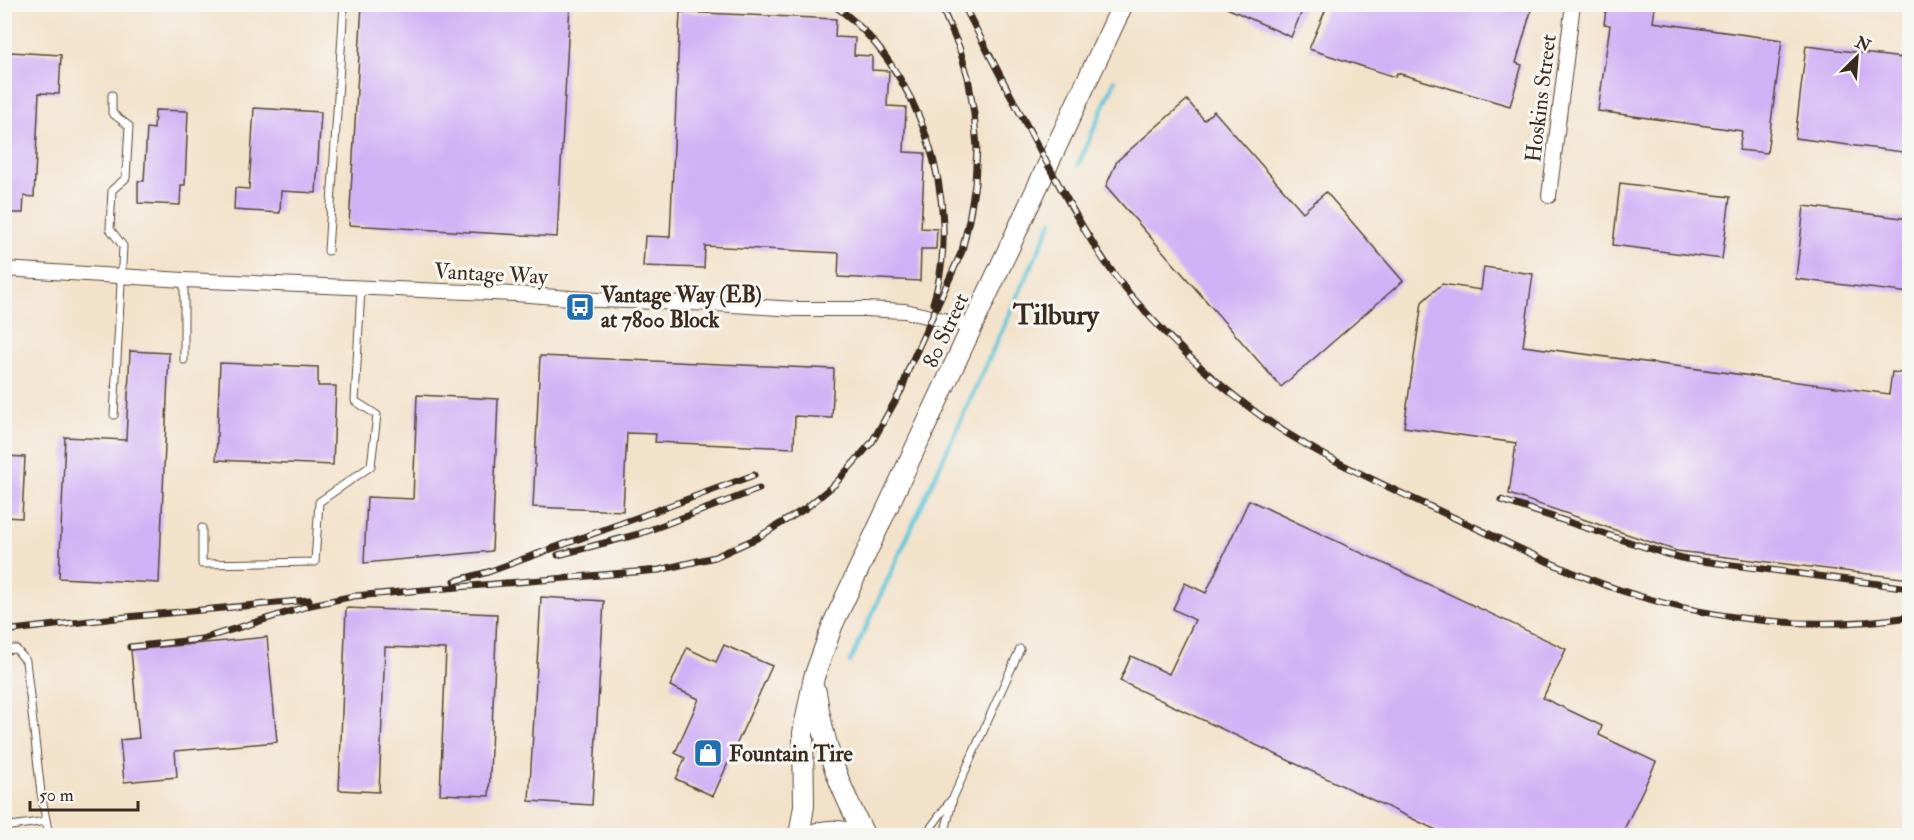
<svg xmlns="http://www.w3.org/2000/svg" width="1914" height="840" viewBox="0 0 1914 840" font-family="'IM FELL Double Pica',serif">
<rect width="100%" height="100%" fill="#f6f6f2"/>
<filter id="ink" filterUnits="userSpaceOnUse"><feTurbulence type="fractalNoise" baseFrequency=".0167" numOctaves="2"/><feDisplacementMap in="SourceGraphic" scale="12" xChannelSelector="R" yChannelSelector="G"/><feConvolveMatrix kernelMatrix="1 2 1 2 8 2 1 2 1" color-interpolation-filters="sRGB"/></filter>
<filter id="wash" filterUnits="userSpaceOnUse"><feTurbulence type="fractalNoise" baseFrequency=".008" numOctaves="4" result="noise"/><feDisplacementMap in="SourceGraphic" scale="24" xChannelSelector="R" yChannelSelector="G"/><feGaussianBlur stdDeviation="1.35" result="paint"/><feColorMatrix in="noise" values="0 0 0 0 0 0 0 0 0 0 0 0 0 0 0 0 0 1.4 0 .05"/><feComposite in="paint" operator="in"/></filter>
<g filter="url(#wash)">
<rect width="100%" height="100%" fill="#f3e2ca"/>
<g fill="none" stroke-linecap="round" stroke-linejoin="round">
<!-- stream -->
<g stroke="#5bc5d7" stroke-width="4.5">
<path d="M1078,165l37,-85"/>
<path d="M850,662l202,-441"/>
</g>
</g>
<g id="blocks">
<!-- building -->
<g fill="#d1b1f5">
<path d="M362,4h208l-13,233 -208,-12z"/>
<path d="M1218,4h87l-14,33z"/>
<path d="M1328,4h205l-17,59 6,2 -12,41 -113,-33 -2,4 -86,-28z"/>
<path d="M1607,4h27l21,3 -2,15 129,18 -15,113 -28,-3 3,-19 -144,-20 12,-86 -6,-1z"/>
<path d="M680,12l156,7 -1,18 20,1 -1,17 18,1v14l17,1 -2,35 19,1 -2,45 21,1 -4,75 16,1 -1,20h-15l-1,32 -82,-4 1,-24 -134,-7 -1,22 -61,-2 2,-30 25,1z"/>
<path d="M1806,46l104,13v94l-115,-15z"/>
<path d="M10,52l51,3 -2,39 -20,-1 -5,104 -10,-1 -1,17h-19v-143h5z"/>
<path d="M1187,100l17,20 10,-9 89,101 23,-20 77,89 -122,106 -175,-201 11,-25z"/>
<path d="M254,108l67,4 -5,81 -35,-2 -1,22 -46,-3 1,-22 14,1z"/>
<path d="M155,110l33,1 -3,74h-4l-1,20 -42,-2v-22h6l3,-53 7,1z"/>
<path d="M1620,183l110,14 -8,62 -109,-14z"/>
<path d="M1804,206l106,13v74l-114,-14z"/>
<path d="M1484,267l49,7 -10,72 366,48 3,-22 18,2v205l-233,-28 -168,-57 7,-51 -112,-16 18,-125 20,-18 39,6z"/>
<path d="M130,351l39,2 -10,230 -100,-5 6,-141 61,3z"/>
<path d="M540,356l294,13 -2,49 -37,-2 -1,32 -139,-6 1,-8 -29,-1 -4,78 -90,-4z"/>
<path d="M220,363l98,4v19h18l-3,79 -117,-5z"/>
<path d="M417,395l81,4 -6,152 -128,12 3,-66 46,2z"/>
<path d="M4,456l21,1 -3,61 -18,-1z"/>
<path d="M1249,500l317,149 -23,49 59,28 -3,9 57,27 -35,74h-172l-329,-155 11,-25 38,18 26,-54 -22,-11 12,-26 21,10z"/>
<path d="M541,597l63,4 -12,204 -63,-4z"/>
<path d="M346,608l151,6 -8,182 -49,-2 6,-145 -61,-2 -6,145 -40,-2z"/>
<path d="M267,637l10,105 -102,9 2,26 -53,5 -4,-42 19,-2 -8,-88z"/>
<path d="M724,645l48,21 -59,130 -37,-17 9,-21 -10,-5 24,-54 -29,-13 17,-38 29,14z"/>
</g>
</g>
</g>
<g filter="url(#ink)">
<use href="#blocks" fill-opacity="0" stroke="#574638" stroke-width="1.5"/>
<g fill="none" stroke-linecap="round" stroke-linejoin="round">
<!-- lane casing -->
<g stroke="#574638" stroke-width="9">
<g id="lane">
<path d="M112,95v18l17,13 -3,52 -14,12 -2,39 13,17 -9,169"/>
<path d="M328,251l16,-247"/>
<path d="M184,360v-80"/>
<path d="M202,528v36l113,-2 4,-60 52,-36 6,-51 -22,-14 6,-113"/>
<path d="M4,650l12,-1 10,12 15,132 8,43"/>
<path d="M4,827l42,-6"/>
<path d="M917,836l12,-6 22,-30"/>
<path d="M944,836l9,-38 67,-149"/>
</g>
</g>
<!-- street casing -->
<g stroke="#574638" stroke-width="16">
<g id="street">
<path d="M1549,196l24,-192"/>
<path d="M4,269l180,11 331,14 83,6 119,4 79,5h69l40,2 68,16"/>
</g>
</g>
<!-- secondary casing -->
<g stroke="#574638" stroke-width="22">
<g id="secondary">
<path d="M816,692c8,56 23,94 49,144"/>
<path d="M799,836l5,-30 -1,-73 11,-56 19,-53 290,-620"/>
<path d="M808,836c17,-7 34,-7 51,0"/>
</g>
</g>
<!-- lane -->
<use href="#lane" stroke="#fff" stroke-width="7"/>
<!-- street -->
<use href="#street" stroke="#fff" stroke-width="14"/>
<!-- secondary -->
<use href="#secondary" stroke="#fff" stroke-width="20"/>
<!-- rail casing -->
<g stroke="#3b2a1e" stroke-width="7">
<g id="rail">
<path d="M832,4c87,59 133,200 101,299"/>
<path d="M963,4c33,63 65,126 100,188 20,37 42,74 70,106 51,58 108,110 175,148 49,28 102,51 153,75 40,18 80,39 121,55 103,42 218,57 328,41"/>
<path d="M1501,500l162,53 23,6 224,29"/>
<path d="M558,555l81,-21 120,-45"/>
<path d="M455,581l33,-9 266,-97"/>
<path d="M4,631l112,-13 193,-18"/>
<path d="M130,647l72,-8 109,-34 43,-9 305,-26 56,-13 42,-19 49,-30 29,-24 37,-42 30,-53 7,-21 53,-117 7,-31 6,-36 2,-37 -3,-33 -6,-37 -9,-30 -19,-43"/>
</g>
</g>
<!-- rail -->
<use href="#rail" stroke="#f6f6f2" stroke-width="4.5" stroke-dasharray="14" stroke-linecap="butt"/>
</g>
</g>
<!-- icons -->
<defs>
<g id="bus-square" transform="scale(1.5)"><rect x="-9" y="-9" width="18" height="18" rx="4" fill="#1f6fb2" stroke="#f6f6f2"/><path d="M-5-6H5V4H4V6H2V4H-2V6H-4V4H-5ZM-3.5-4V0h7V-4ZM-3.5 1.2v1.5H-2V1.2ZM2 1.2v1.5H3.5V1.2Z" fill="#fff"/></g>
<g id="shop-square" transform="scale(1.5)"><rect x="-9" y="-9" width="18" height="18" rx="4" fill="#1f6fb2" stroke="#f6f6f2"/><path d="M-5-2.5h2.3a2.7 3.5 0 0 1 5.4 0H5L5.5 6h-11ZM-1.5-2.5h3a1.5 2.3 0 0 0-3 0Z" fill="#fff"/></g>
</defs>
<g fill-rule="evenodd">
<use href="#bus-square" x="580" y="307"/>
<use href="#shop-square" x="708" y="753"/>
</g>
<g text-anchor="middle" stroke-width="6" stroke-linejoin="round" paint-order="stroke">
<!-- street labels -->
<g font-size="22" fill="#3b2a1e" stroke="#f6f6f2">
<text transform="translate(1540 98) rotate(-83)" y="8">Hoskins Street</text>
<text transform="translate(491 273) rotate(3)" y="8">Vantage Way</text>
<text transform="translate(945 330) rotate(-65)" y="8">80 Street</text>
</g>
<!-- poi labels -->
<g font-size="22" font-weight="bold" fill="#3b2a1e" stroke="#f6f6f2" text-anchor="start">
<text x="601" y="302">Vantage Way (EB)<tspan x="601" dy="25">at 7800 Block</tspan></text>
<text x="729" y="761">Fountain Tire</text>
</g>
<!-- district labels -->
<g font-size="28" font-weight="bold" fill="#3b2a1e" stroke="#f6f6f2">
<text x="1056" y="324">Tilbury</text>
</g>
</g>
<!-- margin -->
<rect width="1914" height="840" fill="none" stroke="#f6f6f2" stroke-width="24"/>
<!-- north arrow -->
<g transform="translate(1857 57) rotate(25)" stroke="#f6f6f2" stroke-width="4.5" paint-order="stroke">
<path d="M0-4.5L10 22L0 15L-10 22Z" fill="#3b2a1e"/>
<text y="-9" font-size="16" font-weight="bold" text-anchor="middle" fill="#3b2a1e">N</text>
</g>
<!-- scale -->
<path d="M30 801v9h108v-9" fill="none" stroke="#3b2a1e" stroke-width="3"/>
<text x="39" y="801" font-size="18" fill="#3b2a1e" stroke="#f6f6f2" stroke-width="4.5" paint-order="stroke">50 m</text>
</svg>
